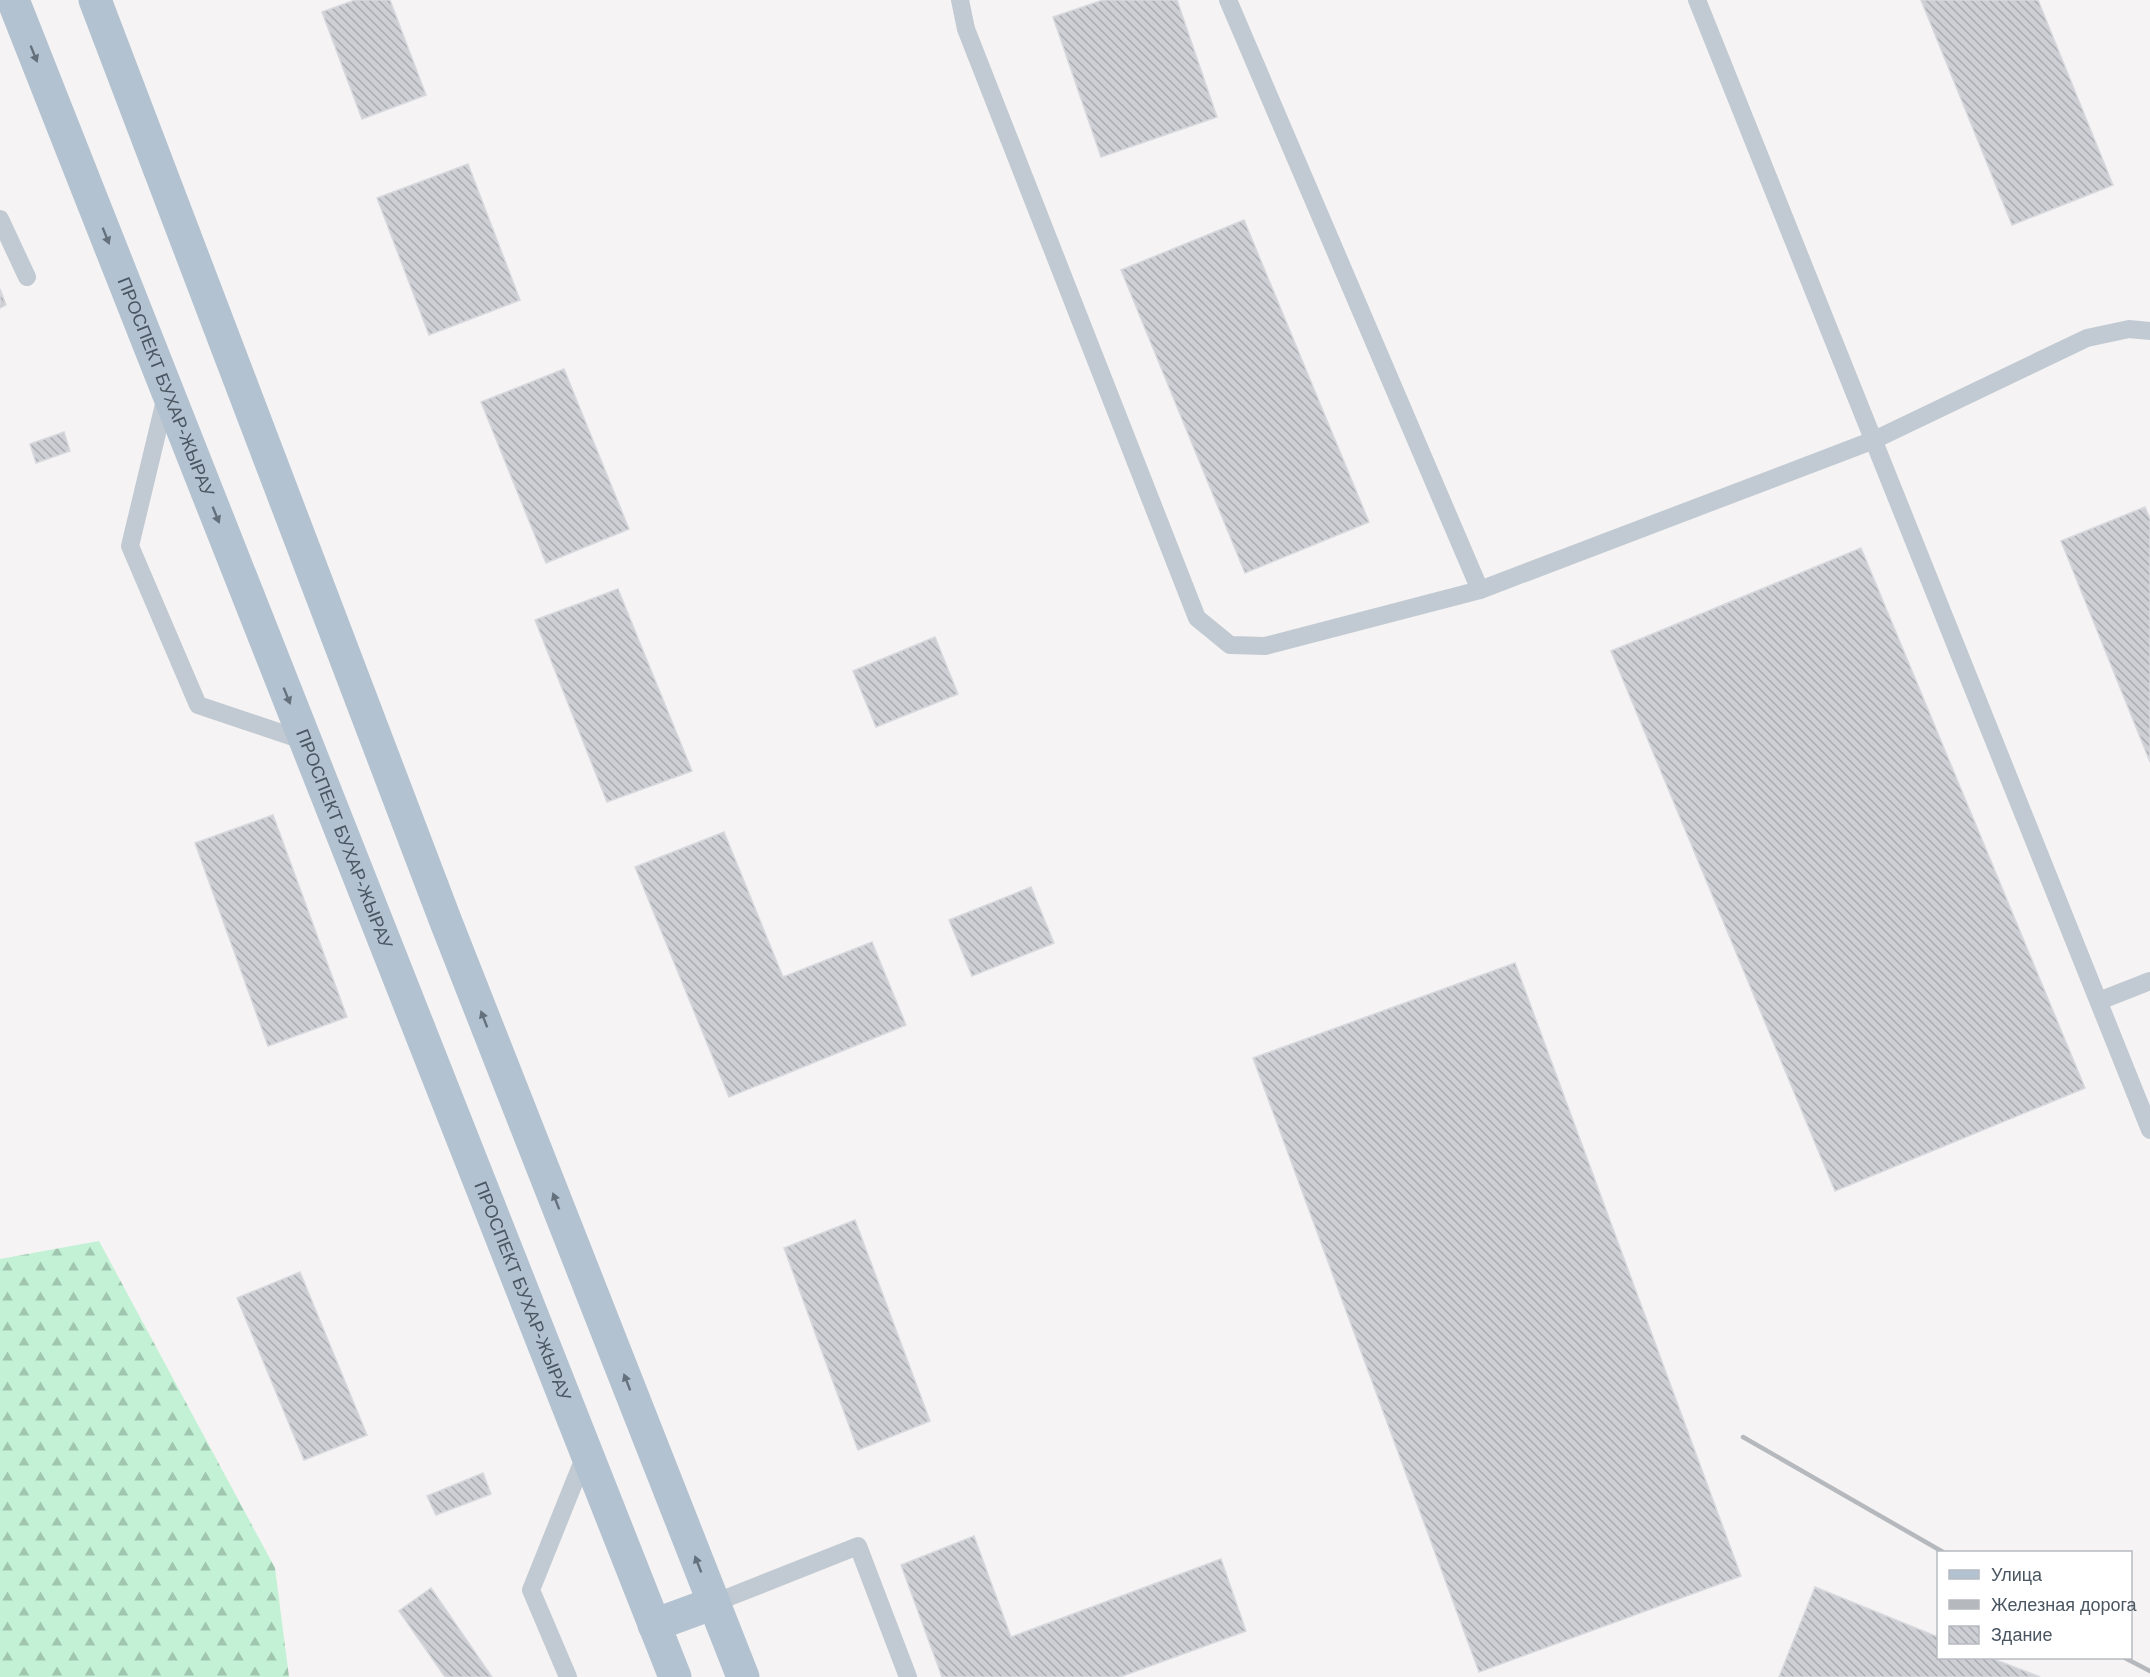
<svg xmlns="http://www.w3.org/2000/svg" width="2150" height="1677" viewBox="0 0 2150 1677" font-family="Helvetica,sans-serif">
<defs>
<pattern id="forest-firs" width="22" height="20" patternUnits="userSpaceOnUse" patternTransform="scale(1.5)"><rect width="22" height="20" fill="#c3f1d5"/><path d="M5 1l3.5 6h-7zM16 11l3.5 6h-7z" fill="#a0c6b0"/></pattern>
<pattern id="building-back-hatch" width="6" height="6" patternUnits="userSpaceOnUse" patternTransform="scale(1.5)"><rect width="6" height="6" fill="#cdcfd5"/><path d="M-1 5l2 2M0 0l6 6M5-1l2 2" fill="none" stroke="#a8abb0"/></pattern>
</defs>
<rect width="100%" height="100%" fill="#f5f3f3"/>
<!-- forest -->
<path fill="url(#forest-firs)" d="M99,1241l176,327 14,109h-289v-418z"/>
<!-- building -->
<g fill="url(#building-back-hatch)" stroke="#d7d9de" stroke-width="1.5">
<path d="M355,0h35l36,95 -64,24 -40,-107z"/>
<path d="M1103,0h74l40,117 -116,40 -48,-140z"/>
<path d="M1921,0h117l75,185 -101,40z"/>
<path d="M468,164l52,136 -91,35 -52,-137z"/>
<path d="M1244,220l125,302 -124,51 -124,-303z"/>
<path d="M0,289l6,16 -6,3z"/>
<path d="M564,369l65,160 -83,34 -65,-161z"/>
<path d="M64,432l6,19 -34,12 -6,-19z"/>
<path d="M2145,507l5,12v243l-89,-221z"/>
<path d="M1861,548l224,540 -250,103 -224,-540z"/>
<path d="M618,589l74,182 -85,31 -72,-182z"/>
<path d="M935,637l23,57 -82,33 -23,-56z"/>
<path d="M273,815l74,202 -79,29 -73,-203z"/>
<path d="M724,832l59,145 89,-35 34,83 -177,72 -94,-230z"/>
<path d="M1031,887l23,56 -82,33 -23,-56z"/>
<path d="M1515,963l226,613 -262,96 -226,-614z"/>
<path d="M855,1220l75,201 -72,29 -74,-202z"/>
<path d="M300,1272l67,163 -63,25 -67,-162z"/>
<path d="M483,1473l8,21 -55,21 -9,-19z"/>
<path d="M974,1536l37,101 210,-78 25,72 -126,46h-178l-41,-112z"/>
<path d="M1815,1587l123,50v21h53l49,19h-261z"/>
<path d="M431,1588l61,89h-47l-46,-66z"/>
</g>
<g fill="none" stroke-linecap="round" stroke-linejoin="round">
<!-- lane -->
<g stroke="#c1cad2" stroke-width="18">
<path d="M960,0l6,29 231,589 33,27 35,1 215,-56"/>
<path d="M1228,0l252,590 394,-150 213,-102 42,-9 21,2"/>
<path d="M1697,0l453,1130"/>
<path d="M0,219l27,58"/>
<path d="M166,396l-36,150 68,159 107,36"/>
<path d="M2099,1001l51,-20"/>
<path d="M714,1603l144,-57 50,131"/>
<path d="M568,1677l-37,-87 55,-137"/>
</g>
<!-- primary -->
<g stroke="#b3c2d1" stroke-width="33">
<path id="s1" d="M13,0l662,1677"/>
<path d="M95,0l351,922 297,755"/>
<path d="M654,1625l60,-22"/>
</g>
<!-- rail -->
<g stroke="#b5b8bd" stroke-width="4.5">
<path d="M1743,1437l200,115"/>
<path d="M2125,1658l25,13"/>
</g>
</g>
<!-- one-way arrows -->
<defs><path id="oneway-solid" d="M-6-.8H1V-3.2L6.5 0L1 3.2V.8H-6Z" transform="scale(1.5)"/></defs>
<g fill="#64717d">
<use href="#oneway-solid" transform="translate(34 54) rotate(68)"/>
<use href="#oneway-solid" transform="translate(106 236) rotate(68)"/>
<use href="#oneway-solid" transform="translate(216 515) rotate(68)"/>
<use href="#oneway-solid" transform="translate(287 696) rotate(68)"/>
<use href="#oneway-solid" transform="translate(484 1019) rotate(-111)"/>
<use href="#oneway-solid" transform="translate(556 1201) rotate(-111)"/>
<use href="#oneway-solid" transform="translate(627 1382) rotate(-111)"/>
<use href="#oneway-solid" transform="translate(698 1564) rotate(-111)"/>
</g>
<g text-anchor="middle" stroke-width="5" stroke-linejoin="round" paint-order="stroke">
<!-- street labels -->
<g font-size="18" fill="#4a5661" stroke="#fff">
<text dy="6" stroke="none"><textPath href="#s1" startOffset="416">ПРОСПЕКТ БУХАР-ЖЫРАУ</textPath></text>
<text dy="6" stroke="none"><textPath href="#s1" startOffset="902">ПРОСПЕКТ БУХАР-ЖЫРАУ</textPath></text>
<text dy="6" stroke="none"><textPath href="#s1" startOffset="1388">ПРОСПЕКТ БУХАР-ЖЫРАУ</textPath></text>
</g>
</g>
<!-- legend -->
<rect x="1937" y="1551" width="195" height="108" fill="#ffffff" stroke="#b7bbc0" stroke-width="1.5"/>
<rect x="1949" y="1570" width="30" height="9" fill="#b3c2d1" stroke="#b7bbc0" stroke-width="1.5"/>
<text x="1991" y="1581" font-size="18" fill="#4a5661">Улица</text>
<rect x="1949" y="1600" width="30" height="9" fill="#b5b8bd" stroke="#b7bbc0" stroke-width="1.5"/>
<text x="1991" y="1611" font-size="18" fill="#4a5661">Железная дорога</text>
<rect x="1949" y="1626" width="30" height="18" fill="url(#building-back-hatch)" stroke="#b7bbc0" stroke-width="1.5"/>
<text x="1991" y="1641" font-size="18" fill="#4a5661">Здание</text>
</svg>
